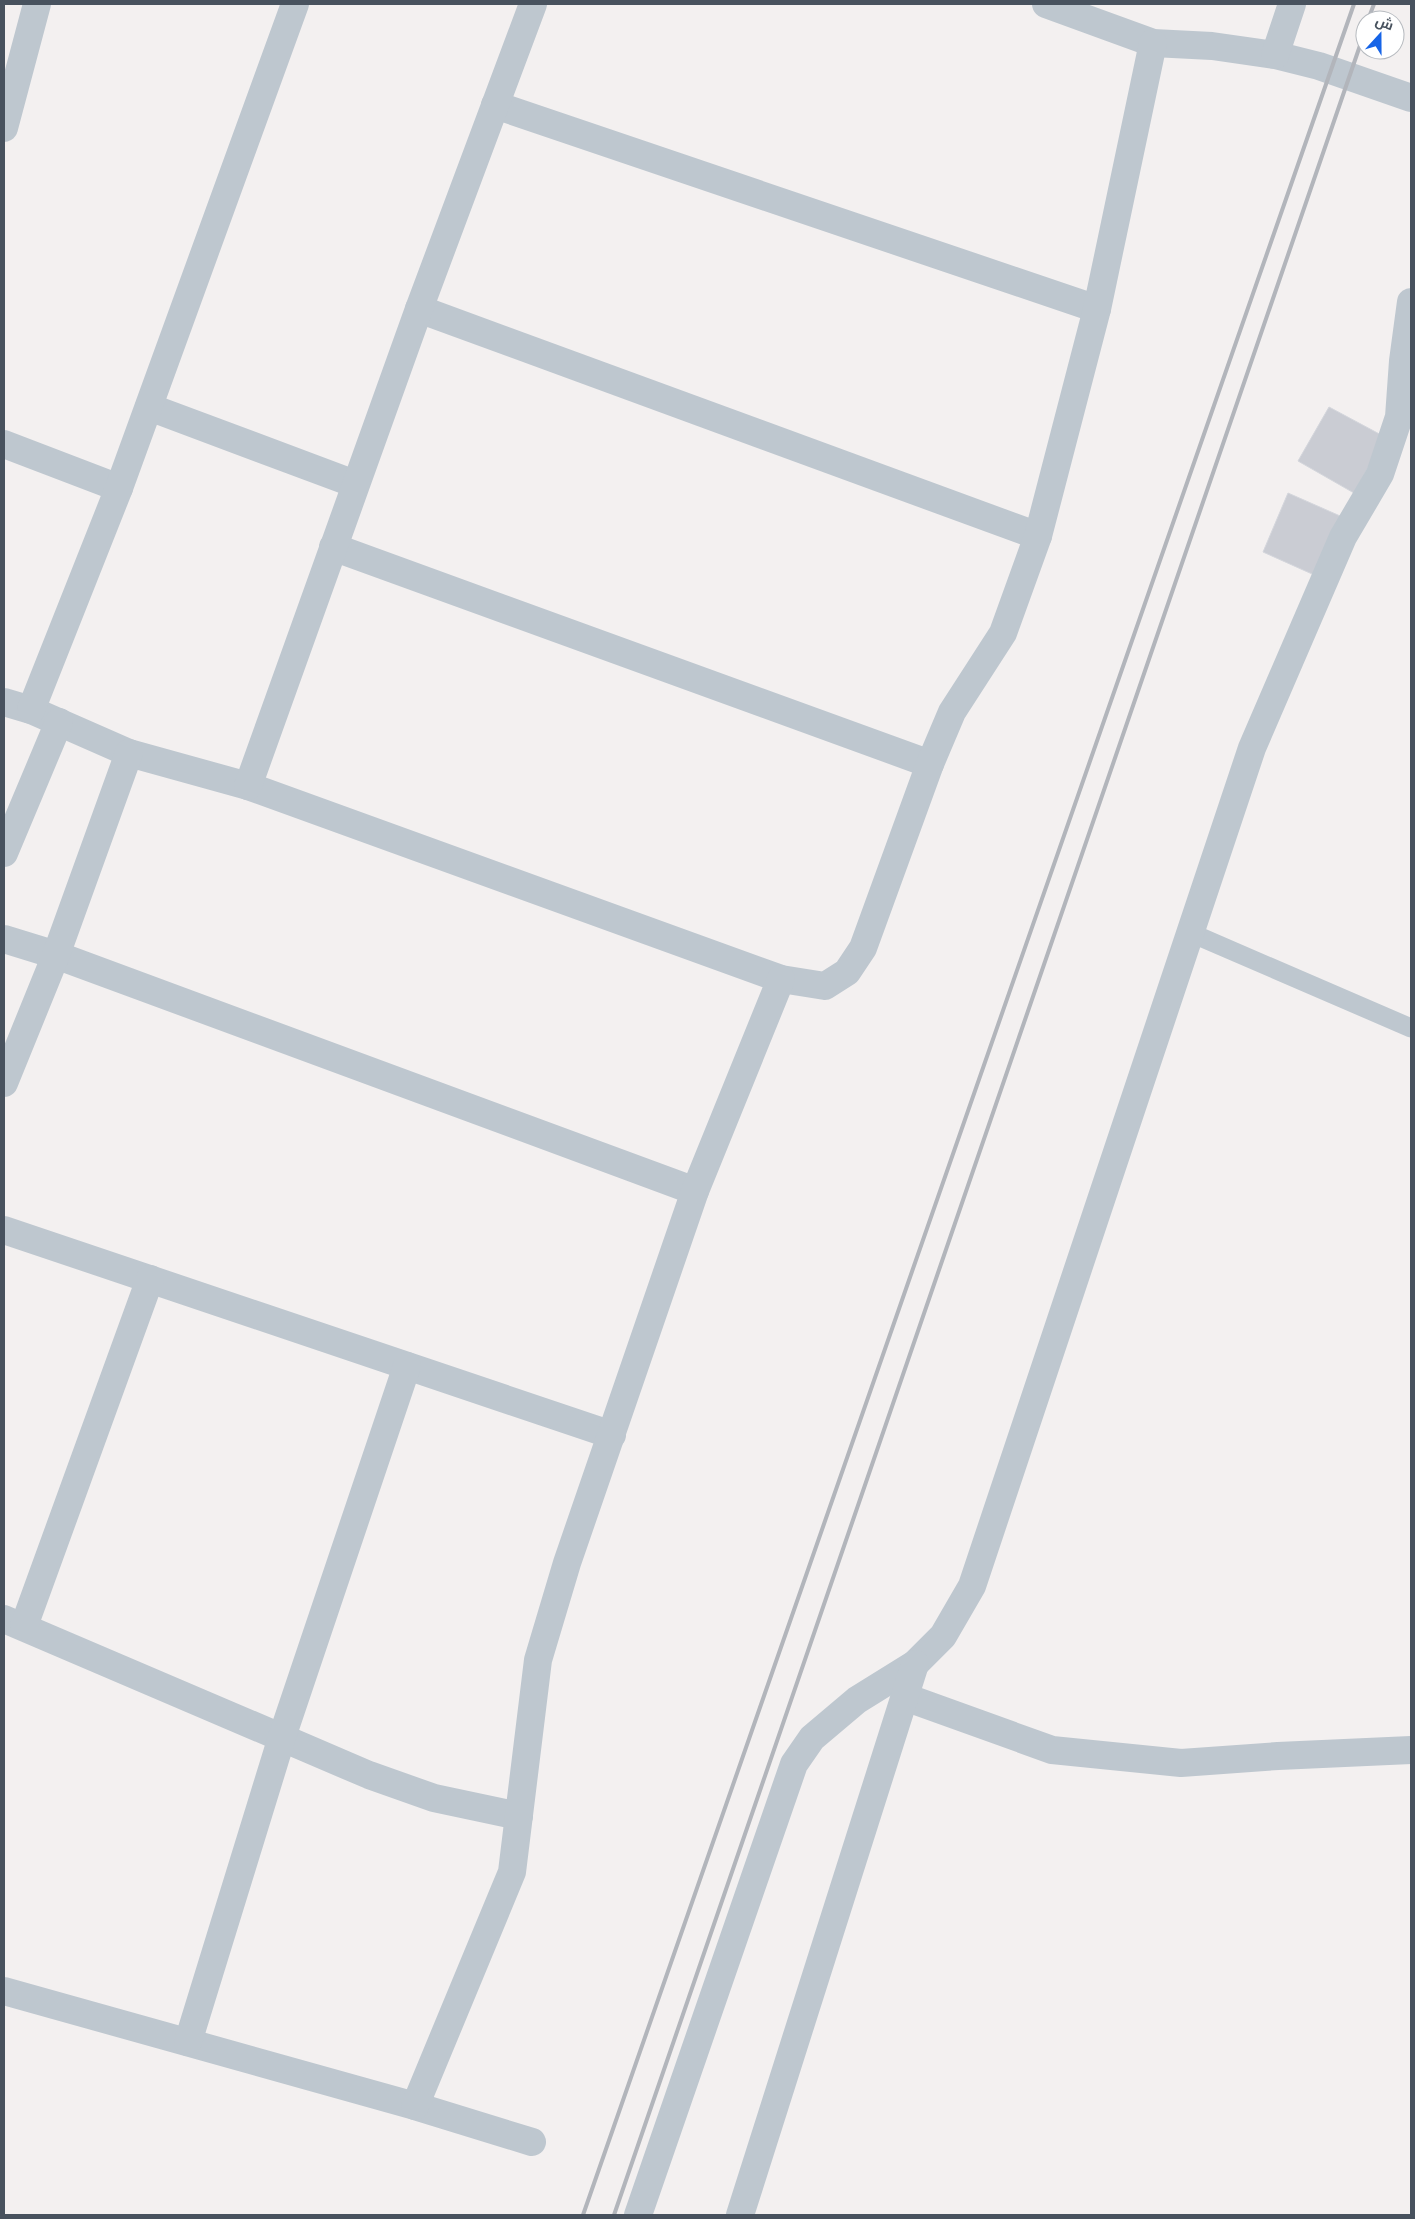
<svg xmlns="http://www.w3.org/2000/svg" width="1415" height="2219" viewBox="0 0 1415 2219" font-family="'Roboto Condensed',Cairo,sans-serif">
<rect width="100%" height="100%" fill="#f3f0f0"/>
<!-- building -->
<g fill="#caccd3" stroke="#d4d6dc">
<path d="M1329,407l56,30 -31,56 -56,-32z"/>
<path d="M1288,493l59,26 -26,59 -58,-26z"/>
</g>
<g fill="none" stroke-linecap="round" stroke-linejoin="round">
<!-- lane -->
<path stroke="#bec7cf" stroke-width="19" d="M1191,933l220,95"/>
<!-- street -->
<g stroke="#bec7cf" stroke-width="28">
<path d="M1046,4l107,39 59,3 63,9 44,11 92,32"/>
<path d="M1275,55l17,-51"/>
<path d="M495,105l602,204"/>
<path d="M4,128l33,-124"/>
<path d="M419,309l619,227"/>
<path d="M149,407l206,77"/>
<path d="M4,444l115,44"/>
<path d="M333,547l597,217"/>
<path d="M4,702l27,8 98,43 119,33 533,193 44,7 22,-14 16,-24 67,-184 22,-52 51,-79 35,-97 59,-227 56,-266"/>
<path d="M31,710l88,-222 176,-484"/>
<path d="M248,786l171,-477 114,-305"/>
<path d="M4,853l55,-131"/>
<path d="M4,939l52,16 639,236"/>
<path d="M4,1083l52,-128 73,-202"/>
<path d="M4,1230l608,205"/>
<path d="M4,1619l365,156 65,23 85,18"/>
<path d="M24,1626l126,-347"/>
<path d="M905,1697l147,53 129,13 97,-7 133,-6"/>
<path d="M4,1991l411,115 117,36"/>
<path d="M188,2042l94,-305 125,-371"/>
<path d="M415,2106l97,-234 26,-212 29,-97 128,-372 86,-212"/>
<path d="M638,2215l156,-451 18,-26 45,-38 58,-36 28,-28 29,-50 280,-838 91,-211 37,-63 19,-57 4,-56 8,-59"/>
<path d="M740,2215l175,-551"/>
</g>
<!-- rail -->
<g stroke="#b2b5bb" stroke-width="4">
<path d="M1368,20l6,-16"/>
<path d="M583,2215l771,-2211"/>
<path d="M614,2215l751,-2184"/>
</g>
</g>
<!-- border -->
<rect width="1415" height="2219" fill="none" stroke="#48525e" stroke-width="10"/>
<!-- north arrow -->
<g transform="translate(1380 35) rotate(21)"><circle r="24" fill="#ffffff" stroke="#b6babf"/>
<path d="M0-4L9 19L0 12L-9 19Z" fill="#1664e7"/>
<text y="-8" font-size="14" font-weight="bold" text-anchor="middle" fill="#48525e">ش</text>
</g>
</svg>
